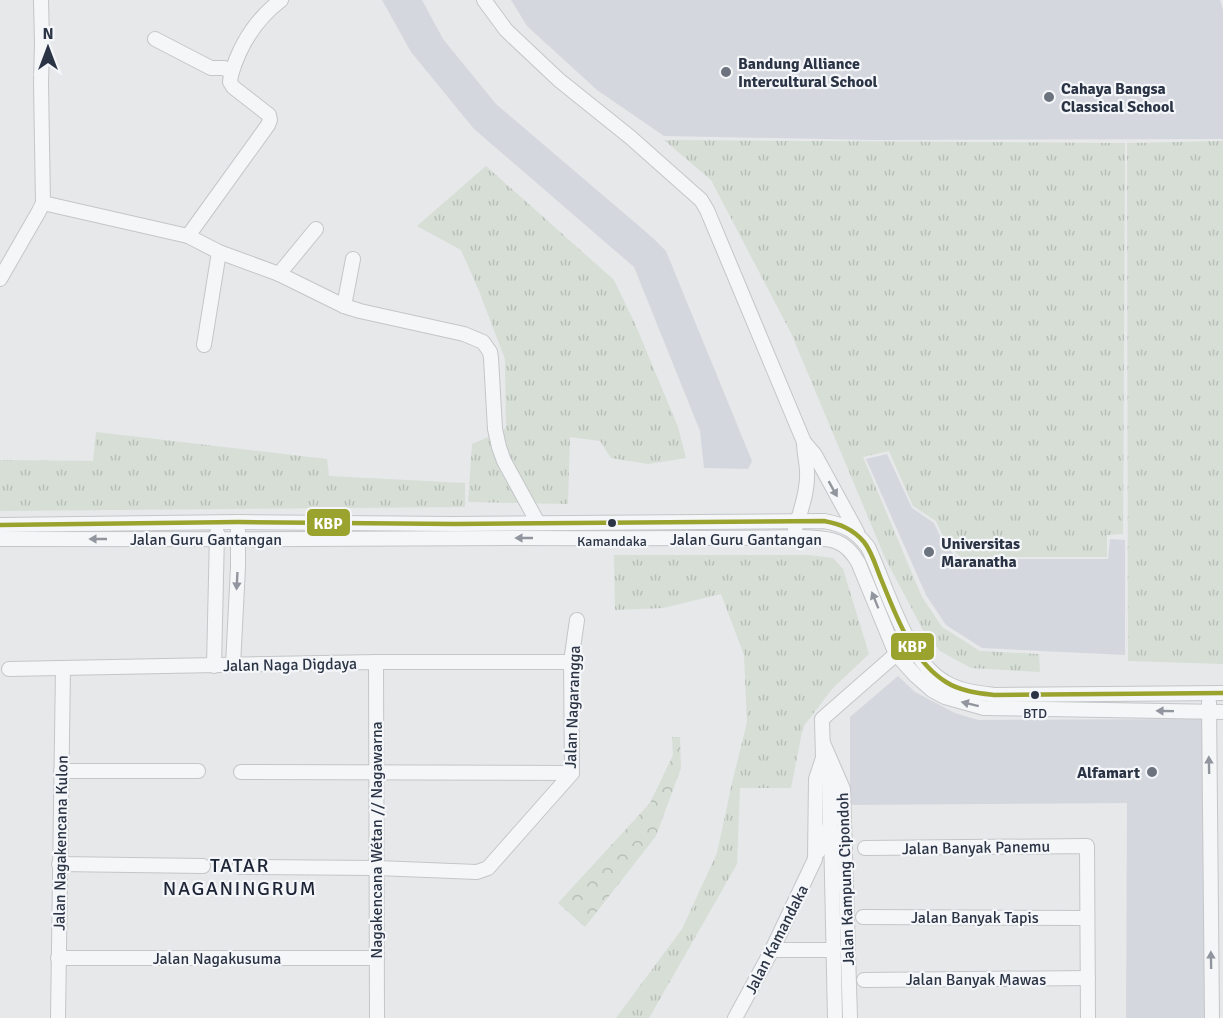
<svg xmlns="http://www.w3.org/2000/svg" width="1223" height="1018" viewBox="0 0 1223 1018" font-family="Signika,sans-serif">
<defs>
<pattern id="grass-tufts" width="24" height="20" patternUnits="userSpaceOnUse" patternTransform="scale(1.5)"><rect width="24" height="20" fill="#d6ded6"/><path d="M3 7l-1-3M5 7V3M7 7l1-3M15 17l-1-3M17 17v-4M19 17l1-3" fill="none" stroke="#b8bfb9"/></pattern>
<pattern id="forest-crowns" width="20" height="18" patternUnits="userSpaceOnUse" patternTransform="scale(1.5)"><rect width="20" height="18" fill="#d6ded6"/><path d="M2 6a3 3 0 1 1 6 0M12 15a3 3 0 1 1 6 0" fill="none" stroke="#b8bfb9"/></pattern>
</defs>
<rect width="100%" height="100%" fill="#e6e8ea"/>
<!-- built -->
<g fill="#d4d7dd">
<path d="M382,0h40l21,39 53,65 157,134 13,13 86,210 -4,8 -44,-1 -4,-37 -66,-164 -160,-138 -63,-77z"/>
<path d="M511,0h709l3,10v129l-348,1 -211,-4 -67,-46 -70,-64z"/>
<path d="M887,454l25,54 22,15 10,22 15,14h149l2,-20 15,1v115l-143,-7 -36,-23 -20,-30 -60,-136z"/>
<path d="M898,676l17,16 40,21 23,7 224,-1 4,299h-80l1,-215 -277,2v-88z"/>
</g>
<!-- grass -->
<g fill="url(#grass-tufts)">
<path d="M664,140l461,3 -2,391 -16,1v22h-146l-14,-12 -11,-24 -23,-15 -24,-55 -26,6 59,140 20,30 38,24 59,3 1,18 -69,-4 -31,-17 -17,-21 -37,-70 -95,-227 -80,-153z"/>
<path d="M1223,141v523l-95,-3 -1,-518z"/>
<path d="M486,166l128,114 22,46 42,101 8,31 -38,6 -37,-6 -11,-17 -30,-4 -2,67 -100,-2 4,-58 23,-10 11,-6 -1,-69 -26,-68 -18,-41 -44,-24z"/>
<path d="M96,432l231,27 2,17 136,7v24l-465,4v-51l93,1z"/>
<path d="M614,555h194l25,3 10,11 26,85 -36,34 -30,39 -12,61h-51l-3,76 -88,154h-33l66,-89 35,-76 15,-70 15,-61 -3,-67 -23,-61 -58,14 -48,2z"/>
</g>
<!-- forest -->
<path fill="url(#forest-crowns)" d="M672,737h8l1,31 -25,68 -71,91 -27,-24 92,-100 23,-48z"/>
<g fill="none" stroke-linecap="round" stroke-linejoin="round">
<!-- minor casing -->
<g stroke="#c4c6c8" stroke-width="16">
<g id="minor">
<path d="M41,0l1,43 -1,40 2,120 145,33 31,16 60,22 65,32 16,5 104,23 19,8 7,10 1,6 4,71 4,18 5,14 34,62"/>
<path d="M484,0l22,30 53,50 71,57 71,63 6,10 97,232 11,13 42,77"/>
<path d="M155,39l56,29h13l5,3 2,4 -1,7 3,5 36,28 1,5 -2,5 -80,111"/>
<path d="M231,75c9,-31 24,-55 50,-75"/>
<path d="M279,274l37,-45"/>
<path d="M0,279l38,-66 5,-10"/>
<path d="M344,306l9,-47"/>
<path d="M204,345l15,-93"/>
<path d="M0,525l238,-3 217,2 369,-3c21,4 31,9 44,26 19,40 38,113 77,135 15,9 33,11 49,13l229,-2"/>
<path d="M795,529c5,-16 12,-35 12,-52 1,-13 -3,-21 -3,-35"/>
<path d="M0,539c171,1 341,0 512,-1 97,0 194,1 290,-1 27,2 41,0 56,25l38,92 19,21 17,15 13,7 39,11 239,4"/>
<path d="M376,662l1,356"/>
<path d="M233,665l5,-98v-37"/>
<path d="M214,666l3,-133"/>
<path d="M9,669l367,-7h195"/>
<path d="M1209,702l3,316"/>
<path d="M823,743l20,46 7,229"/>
<path d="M61,771h137"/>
<path d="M241,772l331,1"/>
<path d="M831,830l4,188"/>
<path d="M865,848l222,-2 1,172"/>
<path d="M818,852l12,-27v-46l-7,-21 -1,-39 81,-71"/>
<path d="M59,864l144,2"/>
<path d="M239,867l138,1 100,4 11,-4 84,-95 -1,-111 6,-42"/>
<path d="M863,917l224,1"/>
<path d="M772,950h62"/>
<path d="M58,958h319"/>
<path d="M864,980l224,-2"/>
<path d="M58,1018l5,-350"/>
<path d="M735,1018l37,-68 43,-91 1,-80 7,-21"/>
</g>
</g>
<!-- minor -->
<use href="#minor" stroke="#f5f6f7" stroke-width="14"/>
<!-- bus-1 casing -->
<g stroke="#f4f6f9" stroke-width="9">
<path id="bus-1" d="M0,525l238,-3 217,2 369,-3c16,3 29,8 40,21 8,10 12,25 17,37 15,36 30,81 65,103 14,9 32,11 48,13l229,-2"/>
</g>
<!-- bus-1 -->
<use href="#bus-1" stroke="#9ba32f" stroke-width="4.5"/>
</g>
<!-- one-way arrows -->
<defs><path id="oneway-solid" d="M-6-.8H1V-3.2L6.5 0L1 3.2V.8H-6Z" transform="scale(1.5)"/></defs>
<g fill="#90959e">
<use href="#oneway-solid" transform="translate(833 489) rotate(61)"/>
<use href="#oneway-solid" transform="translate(524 538) rotate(180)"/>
<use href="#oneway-solid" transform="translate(98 539) rotate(-180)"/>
<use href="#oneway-solid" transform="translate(237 581) rotate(93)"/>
<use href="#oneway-solid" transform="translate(875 600) rotate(-112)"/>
<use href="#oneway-solid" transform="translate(970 704) rotate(-166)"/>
<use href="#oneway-solid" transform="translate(1165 711) rotate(-179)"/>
<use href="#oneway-solid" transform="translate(1209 765) rotate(-91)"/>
<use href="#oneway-solid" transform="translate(1211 960) rotate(-91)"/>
</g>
<!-- markers -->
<g fill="#6c737f" stroke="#f4f6f9" stroke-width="2">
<circle cx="726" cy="72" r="6"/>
<circle cx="1049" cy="97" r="6"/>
<circle cx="929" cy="552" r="6"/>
<circle cx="1152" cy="772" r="6"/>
</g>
<g fill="#2b3445" stroke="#f4f6f9" stroke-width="2">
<circle cx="612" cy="523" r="5"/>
<circle cx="1035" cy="695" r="5"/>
</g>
<g text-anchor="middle" stroke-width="4.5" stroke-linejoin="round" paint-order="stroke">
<!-- bus labels -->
<g font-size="14" fill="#2b3445" stroke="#f4f6f9">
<text x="612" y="546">Kamandaka</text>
<text x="1035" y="718">BTD</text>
</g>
<!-- poi labels -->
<g font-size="16" font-weight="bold" fill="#2b3445" stroke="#f4f6f9" text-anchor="start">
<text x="738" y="69">Bandung Alliance<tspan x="738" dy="18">Intercultural School</tspan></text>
<text x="1061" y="94">Cahaya Bangsa<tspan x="1061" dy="18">Classical School</tspan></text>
<text x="941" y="549">Universitas<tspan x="941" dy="18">Maranatha</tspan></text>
<text x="1140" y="778" text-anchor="end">Alfamart</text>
</g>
<!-- street labels -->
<g font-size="16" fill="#2b3445" stroke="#f4f6f9">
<text x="206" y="545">Jalan Guru Gantangan</text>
<text x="746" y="545">Jalan Guru Gantangan</text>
<text transform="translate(290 664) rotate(-1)" y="6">Jalan Naga Digdaya</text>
<text transform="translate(572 707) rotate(-88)" y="6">Jalan Nagarangga</text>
<text transform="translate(376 840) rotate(-90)" y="6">Nagakencana Wétan // Nagawarna</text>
<text transform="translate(60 843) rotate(-89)" y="6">Jalan Nagakencana Kulon</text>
<text transform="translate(976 847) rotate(-1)" y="6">Jalan Banyak Panemu</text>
<text transform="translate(845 879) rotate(-92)" y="6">Jalan Kampung Cipondoh</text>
<text x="975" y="923">Jalan Banyak Tapis</text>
<text transform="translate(776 939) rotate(-63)" y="6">Jalan Kamandaka</text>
<text x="217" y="964">Jalan Nagakusuma</text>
<text x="976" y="985">Jalan Banyak Mawas</text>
</g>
<!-- quarter labels -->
<g font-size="20" letter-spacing="1.5" fill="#1d2536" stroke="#f4f6f9">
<text x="240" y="872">TATAR<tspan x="240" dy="23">NAGANINGRUM</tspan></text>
</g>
</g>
<g stroke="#f4f6f9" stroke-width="2">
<rect x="306" y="508" width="45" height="29" rx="6" fill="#9ba32f"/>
<rect x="890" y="632" width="45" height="29" rx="6" fill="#9ba32f"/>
</g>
<g font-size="16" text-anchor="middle" font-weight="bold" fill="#fff">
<text x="328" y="529">KBP</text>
<text x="912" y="652">KBP</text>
</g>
<!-- north arrow -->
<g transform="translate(48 48)" stroke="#f4f6f9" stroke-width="4.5" paint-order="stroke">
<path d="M0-4.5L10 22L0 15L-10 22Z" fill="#2b3445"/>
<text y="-9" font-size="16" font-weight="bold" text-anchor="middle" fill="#2b3445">N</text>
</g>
</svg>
